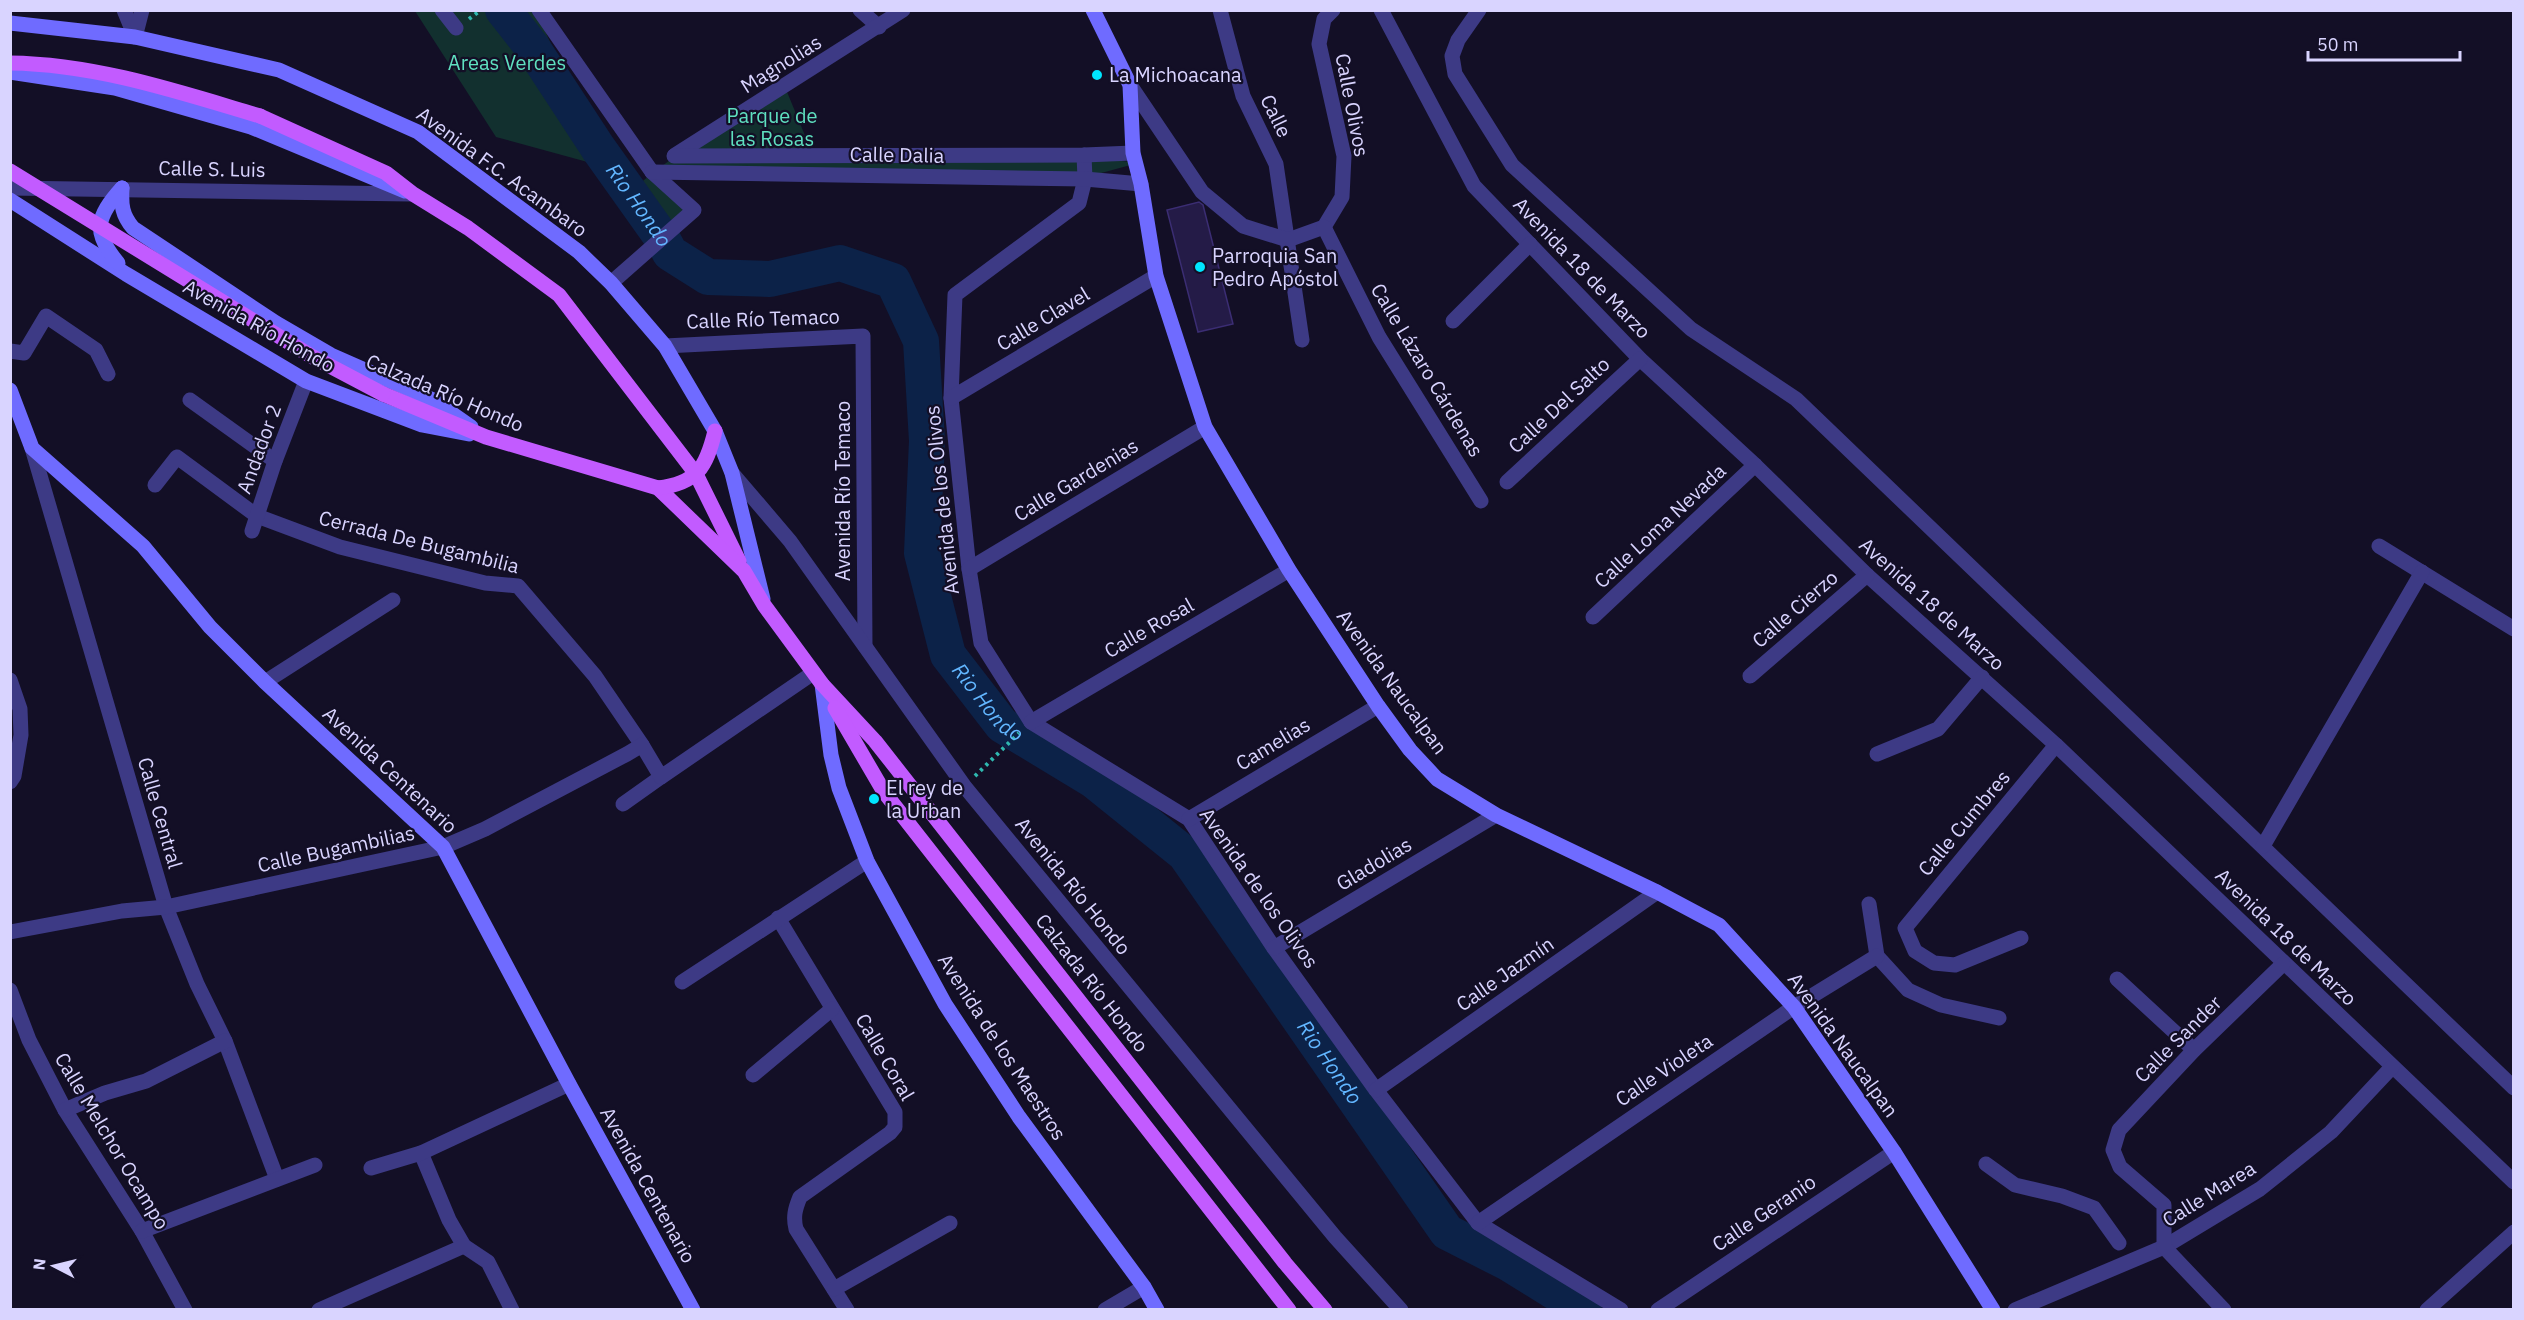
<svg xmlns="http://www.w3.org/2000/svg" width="2524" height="1320" viewBox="0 0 2524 1320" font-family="'IBM Plex Sans',sans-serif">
<rect width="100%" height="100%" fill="#130f26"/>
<!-- green -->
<g fill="#12302f">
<path d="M415,11h121l62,137 15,21 -117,-32z"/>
<path d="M785,87l28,68h261l64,8 -55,15 -430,-6 41,38 -32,28 -32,-46c47,-42 102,-72 155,-105z"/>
</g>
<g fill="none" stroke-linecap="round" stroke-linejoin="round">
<!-- river -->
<path stroke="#0c2248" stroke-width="36" id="s1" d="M503,10l29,37 66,101 64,90 8,15 38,24 62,2 70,-16 53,18 28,60 6,100 -5,112 26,102 54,70 91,55 92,74 262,378 61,31 76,47"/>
</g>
<!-- building -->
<path fill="#241b47" stroke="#3b2d73" stroke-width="1.5" d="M1199,202l4,3 30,119 -35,8 -31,-122z"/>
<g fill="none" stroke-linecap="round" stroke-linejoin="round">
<!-- path -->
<g stroke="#2fb8b0" stroke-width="4" stroke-dasharray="3 4.5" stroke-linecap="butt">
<path d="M469,19l12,-9"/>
<path d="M975,776l44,-43"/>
</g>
<!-- street -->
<g stroke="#3d3a85" stroke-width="15">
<path d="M124,10l11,27"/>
<path d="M442,10l14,18"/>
<path d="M539,10l113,162 42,38 -83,73"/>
<path d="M860,10l19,17"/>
<path d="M1220,10l23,86 33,68 26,176"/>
<path d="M1381,10l93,176 166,173 115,106 112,110 189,170 458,437"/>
<path d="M1479,10l-21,30 -6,16 3,18 57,91 179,164 105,70 718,689"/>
<path d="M135,37l7,-27"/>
<path d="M1130,85l72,107 41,34 45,14 36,-13 18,-30 2,-41 -25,-112 5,-25 9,-9"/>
<path d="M675,155l228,-145"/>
<path d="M1084,155l1,24 -6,24 -124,92 -4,103 18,171 12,74 50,79 158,97 85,129 102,142 102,133 143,87"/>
<path d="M674,156l410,-1 49,-2"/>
<path d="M652,172l433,7 56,5"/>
<path d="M10,188l400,6"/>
<path d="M1324,227l55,110 102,164"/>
<path d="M1453,321l77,-77"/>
<path d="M665,346l198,-10 2,310"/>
<path d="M10,351l14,2 22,-37 50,34 12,24"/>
<path d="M951,398l205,-122"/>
<path d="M190,400l85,61"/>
<path d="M32,448l134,459 31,77 28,57 52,138"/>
<path d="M732,473l58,68 175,246 370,450 66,73"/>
<path d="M1507,482l133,-123"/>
<path d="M155,485l22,-28 80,59 83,31 145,36 33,3 77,90 47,69"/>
<path d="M252,531l23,-70 31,-80"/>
<path d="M2379,546l135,83"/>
<path d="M969,569l236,-142"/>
<path d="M1593,617l162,-152"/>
<path d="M1750,676l117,-101"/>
<path d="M10,680l10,29 1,26 -7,41 -4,6"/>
<path d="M265,682l128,-82"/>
<path d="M1031,722l258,-152"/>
<path d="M1877,754l61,-25 44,-52"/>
<path d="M623,804l38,-27"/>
<path d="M1189,819l189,-113"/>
<path d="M2263,846l159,-274"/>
<path d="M1869,904l8,52 31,34 33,15 58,13"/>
<path d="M778,918l117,194v15l-5,6 -90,64c-5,12 -7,20 -4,32l51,81"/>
<path d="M10,932l112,-21 44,-4 277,-60 42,-18 142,-75 15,-9 19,32 152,-104"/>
<path d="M2021,938l-66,27 -21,-2 -19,-12 -10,-23 151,-183"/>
<path d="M1274,948l222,-133"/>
<path d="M2117,979l77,71"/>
<path d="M682,982l185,-121"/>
<path d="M10,990l19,50 36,70 77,121 43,79"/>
<path d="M753,1075l79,-66"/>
<path d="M1376,1090l281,-198"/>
<path d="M65,1110l40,-17 41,-12 79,-40"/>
<path d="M421,1153l28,67 15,26 24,16 24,48"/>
<path d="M1986,1164l29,21 47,11 32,12 25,35"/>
<path d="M371,1168l50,-15 148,-69"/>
<path d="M1478,1223l316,-216 83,-51"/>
<path d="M142,1231l173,-66"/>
<path d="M834,1289l116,-66"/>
<path d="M319,1310l145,-64"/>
<path d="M1105,1310l39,-23"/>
<path d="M1658,1310l236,-158"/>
<path d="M2015,1310l149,-63 96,-58 71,-57 61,-65"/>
<path d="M2224,1310l-60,-63v-42l-44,-38 -7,-17 6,-20 75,-80 89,-86"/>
<path d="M2427,1310l87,-78"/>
</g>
<!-- secondary -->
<g stroke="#6f6bff" stroke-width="15">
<path d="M1093,10l37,75 3,68 8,31 15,92 49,151 84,143 89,136 32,44 27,29 59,36 161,77 62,33 75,82 100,145 99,158"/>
<path d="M10,23l125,14 144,33 139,62 161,120 32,31 54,63 50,85 17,42 31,126"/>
<path d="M10,72l105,16 136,39 154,64"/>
<path d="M122,188c-1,17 0,27 11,40l143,95 55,32 100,44 40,28"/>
<path d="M10,200l116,74 180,107 116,44 47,9"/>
<path d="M118,263c-26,-31 -22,-46 4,-75"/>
<path d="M10,390l22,58 111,98 67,81 55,55 178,165 126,237 124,226"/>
<path d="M822,684l9,71 8,33 28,73 78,143 74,113 125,170 13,23"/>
</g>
<!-- primary -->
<g stroke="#c25bff" stroke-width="15">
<path d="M260,116l126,57 27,21 55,34 91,67 137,179 43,87"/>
<path d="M383,394l103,43 172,51 86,83 20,34 58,79 53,57 410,522 40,47"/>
<path d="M658,488c39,-5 48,-20 57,-57"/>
<path d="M835,708l49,84 405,518"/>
</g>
<!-- primary-bridge -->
<g stroke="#c25bff" stroke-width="15">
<path d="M10,63c86,1 169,29 250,53"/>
<path d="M10,171l301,185 72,38"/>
</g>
</g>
<!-- markers -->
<g fill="#00e5ff" stroke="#130f26" stroke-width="2">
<circle cx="1097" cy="75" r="6"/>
<circle cx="1200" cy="267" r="6"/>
<circle cx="874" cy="799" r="6"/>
</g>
<g text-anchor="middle" stroke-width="4.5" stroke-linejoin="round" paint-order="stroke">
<!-- park labels -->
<g font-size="20" fill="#5fe0c0" stroke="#130f26">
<text x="507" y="70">Areas Verdes</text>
<text x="772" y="123">Parque de<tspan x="772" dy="23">las Rosas</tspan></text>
</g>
<!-- street labels -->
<g font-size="20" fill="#d9d4ff" stroke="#130f26">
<text transform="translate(781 64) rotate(-32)" y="7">Magnolias</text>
<text transform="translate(1352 105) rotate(79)" y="7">Calle Olivos</text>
<text transform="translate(1276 116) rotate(64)" y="7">Calle</text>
<text transform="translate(897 155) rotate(1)" y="7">Calle Dalia</text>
<text transform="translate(212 169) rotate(1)" y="7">Calle S. Luis</text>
<text transform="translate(502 172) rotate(36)" y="7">Avenida F.C. Acambaro</text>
<text transform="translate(1582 268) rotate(46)" y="7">Avenida 18 de Marzo</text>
<text transform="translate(763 319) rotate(-2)" y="7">Calle Río Temaco</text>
<text transform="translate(1043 319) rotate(-31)" y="7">Calle Clavel</text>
<text transform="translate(259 326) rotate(29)" y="7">Avenida Río Hondo</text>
<text transform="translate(1427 370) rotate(59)" y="7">Calle Lázaro Cárdenas</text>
<text transform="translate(445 393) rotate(23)" y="7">Calzada Río Hondo</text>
<text transform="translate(1559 405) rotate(-43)" y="7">Calle Del Salto</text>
<text transform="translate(259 449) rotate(-70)" y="7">Andador 2</text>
<text transform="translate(1076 480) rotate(-31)" y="7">Calle Gardenias</text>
<text transform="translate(843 491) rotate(-90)" y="7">Avenida Río Temaco</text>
<text transform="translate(942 500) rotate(-96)" y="7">Avenida de los Olivos</text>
<text transform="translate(1660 526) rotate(-43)" y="7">Calle Loma Nevada</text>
<text transform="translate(419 542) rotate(14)" y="7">Cerrada De Bugambilia</text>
<text transform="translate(1932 604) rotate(42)" y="7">Avenida 18 de Marzo</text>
<text transform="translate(1795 609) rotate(-41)" y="7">Calle Cierzo</text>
<text transform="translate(1149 628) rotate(-30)" y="7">Calle Rosal</text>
<text transform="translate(1392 682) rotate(54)" y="7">Avenida Naucalpan</text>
<text transform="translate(1273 744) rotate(-31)" y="7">Camelias</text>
<text transform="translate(390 770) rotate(43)" y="7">Avenida Centenario</text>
<text transform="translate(160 813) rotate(74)" y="7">Calle Central</text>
<text transform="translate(1964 823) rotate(-50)" y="7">Calle Cumbres</text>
<text transform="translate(336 849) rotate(-12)" y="7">Calle Bugambilias</text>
<text transform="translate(1374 864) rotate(-31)" y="7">Gladolias</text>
<text transform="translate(1073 886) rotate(51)" y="7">Avenida Río Hondo</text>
<text transform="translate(1259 888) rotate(55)" y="7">Avenida de los Olivos</text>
<text transform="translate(2286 937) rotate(44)" y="7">Avenida 18 de Marzo</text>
<text transform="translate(1505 974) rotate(-35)" y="7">Calle Jazmín</text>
<text transform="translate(1092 983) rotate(52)" y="7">Calzada Río Hondo</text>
<text transform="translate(2178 1039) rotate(-45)" y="7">Calle Sander</text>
<text transform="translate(1843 1045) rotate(54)" y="7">Avenida Naucalpan</text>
<text transform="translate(1002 1047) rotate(57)" y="7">Avenida de los Maestros</text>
<text transform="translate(885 1057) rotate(60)" y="7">Calle Coral</text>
<text transform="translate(1664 1070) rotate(-34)" y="7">Calle Violeta</text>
<text transform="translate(112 1141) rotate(59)" y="7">Calle Melchor Ocampo</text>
<text transform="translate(648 1185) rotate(61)" y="7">Avenida Centenario</text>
<text transform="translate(2209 1194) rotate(-32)" y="7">Calle Marea</text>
<text transform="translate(1764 1213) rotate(-34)" y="7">Calle Geranio</text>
</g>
<!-- poi labels -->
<g font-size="20" fill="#d9d4ff" stroke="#130f26" text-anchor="start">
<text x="1109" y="82">La Michoacana</text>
<text x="1212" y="263">Parroquia San<tspan x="1212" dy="23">Pedro Apóstol</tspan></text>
<text x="886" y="795">El rey de<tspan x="886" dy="23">la Urban</tspan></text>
</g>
<!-- water labels -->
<g font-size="21" font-style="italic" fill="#62b6ff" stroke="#130f26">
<text dy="7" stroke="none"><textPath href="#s1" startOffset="238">Rio Hondo</textPath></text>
<text dy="7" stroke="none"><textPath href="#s1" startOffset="976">Rio Hondo</textPath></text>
<text dy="7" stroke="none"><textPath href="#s1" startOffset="1480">Rio Hondo</textPath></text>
</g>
</g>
<!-- border -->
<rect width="2524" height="1320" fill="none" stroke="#d9d4ff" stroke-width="24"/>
<!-- north arrow -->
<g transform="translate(54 1266) rotate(277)" stroke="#130f26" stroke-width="4.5" paint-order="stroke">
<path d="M0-4.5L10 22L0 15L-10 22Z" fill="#d9d4ff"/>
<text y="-9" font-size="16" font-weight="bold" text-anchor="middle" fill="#d9d4ff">N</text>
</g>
<!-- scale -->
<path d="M2308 51v9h152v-9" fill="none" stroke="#d9d4ff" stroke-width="3"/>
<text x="2317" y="51" font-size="18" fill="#d9d4ff" stroke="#130f26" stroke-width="4.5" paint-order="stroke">50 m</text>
</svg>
